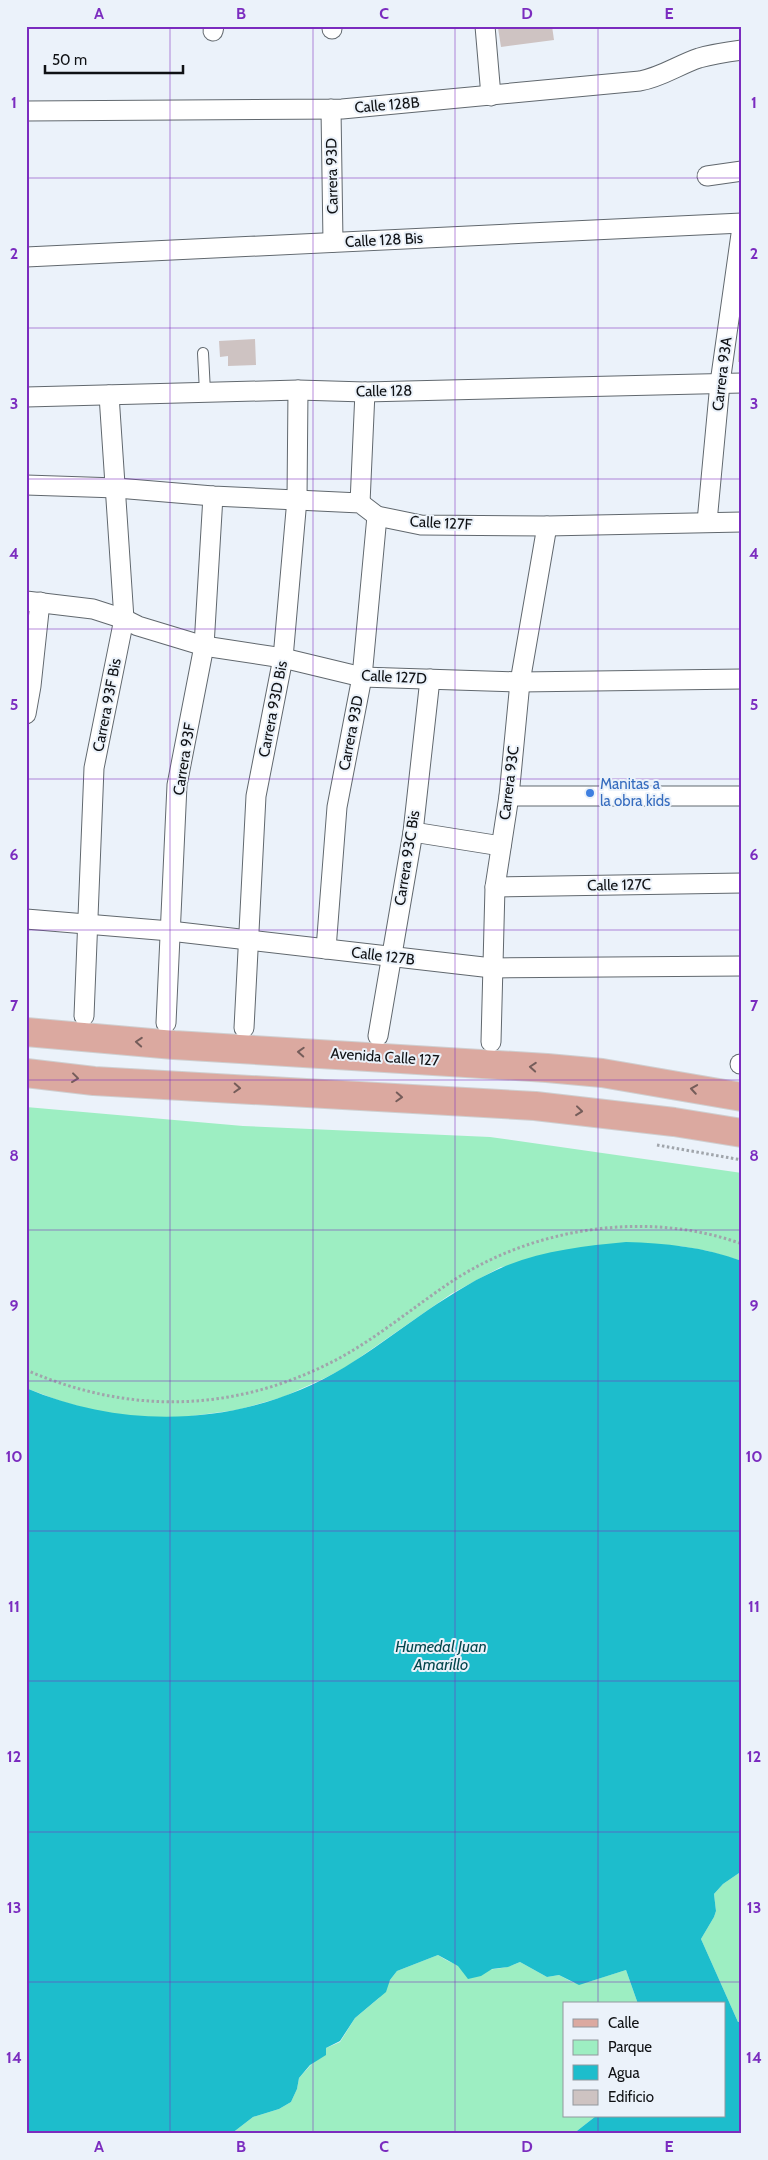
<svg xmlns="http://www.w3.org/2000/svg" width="768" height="2160" viewBox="0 0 768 2160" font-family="Cabin,sans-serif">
<rect width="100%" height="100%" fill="#ebf2fa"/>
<!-- green -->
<g fill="#9deec2">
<path d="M26,1107l217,19 247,11 252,36v88l-34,-10 -28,-5 -179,21 -50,27 -105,73 -21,11 -42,19 -46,13 -53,7h-43l-42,-5 -39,-11 -34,-13z"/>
<path d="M742,1871v150l-4,1 -37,-83 13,-22 2,-6 -2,-17 9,-10z"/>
<path d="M438,1955c22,16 58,19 82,7l27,15 12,-2 15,8 14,-1 38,-12 12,34h-74v112h32l-23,18h-342l22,-17 26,-8 12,-7 6,-13 2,-11 27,-30 14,-6 15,-24 24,-20 11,-18 7,-9z"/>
</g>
<!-- water -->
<path fill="#1dbdcc" d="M626,1242c39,1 78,5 116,19v610l-19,13 -9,10 2,17 -2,6 -13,22 37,83 4,-1v113h-169l23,-18h128v-112h-86l-12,-34 -47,15 -20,-10 -12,2 -27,-15 -12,5 -16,2 -11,7 -13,3 -10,-13 -20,-11 -41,16 -7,9 -4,12 -31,26 -15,23 -14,7v7l-16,10 -11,13 -2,11 -6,13 -12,7 -26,8 -22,17h-205v-746c103,44 222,38 319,-21 52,-32 99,-74 156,-99 38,-17 83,-22 125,-26z"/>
<!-- building -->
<g fill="#cec3c2">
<path d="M515,26h37l2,14 -53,7 -3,-19z"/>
<path d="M739,338h3v24h-4z"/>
<path d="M255,339l1,26 -28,1v-10l-8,1 -1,-16z"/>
</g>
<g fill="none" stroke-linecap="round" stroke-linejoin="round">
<!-- service casing -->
<g stroke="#61686e" stroke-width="12">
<path id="service" d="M203,353l2,39"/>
</g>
<!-- minor casing -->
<g stroke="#61686e" stroke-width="21">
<g id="minor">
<path d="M485,26l6,70"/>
<path d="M332,29v-3"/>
<path d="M213,31l1,-5"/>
<path d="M331,109l2,133"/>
<path d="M26,111l316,-2 298,-28c22,-4 38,-16 59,-23 14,-4 28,-6 43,-8"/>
<path d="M707,176l35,-5"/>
<path d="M26,257l716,-34"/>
<path d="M26,397l272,-7 67,2 377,-9"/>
<path d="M26,485l91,3 96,8 147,7 17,13 44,9 126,1 195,-4"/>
<path d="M360,503l5,-111"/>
<path d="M707,522l13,-139 22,-156"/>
<path d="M26,601l67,8 31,10 14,7 66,20 79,12 79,19 158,5 222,-3"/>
<path d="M26,714l5,-28 9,-84"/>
<path d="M509,796h233"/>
<path d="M413,832l88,14"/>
<path d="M495,887l247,-4"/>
<path d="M26,919l144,12 322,37 250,-2"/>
<path d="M326,949l11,-142 25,-130 15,-161"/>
<path d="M84,1016l10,-248 30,-149 -15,-224"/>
<path d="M166,1023l11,-238 27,-139 9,-150"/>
<path d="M244,1028l12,-232 27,-138 14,-159 1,-109"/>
<path d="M378,1036l35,-204 17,-153"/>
<path d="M491,1042l4,-155 14,-91 11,-114 27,-156"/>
<path d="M740,1064h2"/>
</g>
</g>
<!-- primary casing -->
<g stroke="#cfcfd0" stroke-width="30">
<g id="primary">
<path d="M26,1032l148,13 373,23 55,5 140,24"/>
<path d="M26,1073l68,8 441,25 139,16 68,11"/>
</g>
</g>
<!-- path -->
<g stroke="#a0a5ab" stroke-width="3" stroke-dasharray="2.5 2.5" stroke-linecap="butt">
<path d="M657,1145l85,15"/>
<path d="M26,1370c102,44 204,43 304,-7 44,-22 83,-56 124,-83 82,-53 195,-70 288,-36"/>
</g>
<!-- service -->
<use href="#service" stroke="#fff" stroke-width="10"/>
<!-- minor -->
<use href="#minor" stroke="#fff" stroke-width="19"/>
<!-- primary -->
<use href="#primary" stroke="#dba9a0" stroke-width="28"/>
</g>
<!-- one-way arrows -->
<defs><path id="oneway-chevron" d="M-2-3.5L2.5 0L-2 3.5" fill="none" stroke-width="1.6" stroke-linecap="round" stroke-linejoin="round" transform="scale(1.25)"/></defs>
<g stroke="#755d5a">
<use href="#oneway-chevron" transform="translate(139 1042) rotate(-176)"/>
<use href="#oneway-chevron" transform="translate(301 1052) rotate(-177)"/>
<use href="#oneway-chevron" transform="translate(533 1067) rotate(-176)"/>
<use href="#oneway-chevron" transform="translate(75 1078) rotate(7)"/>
<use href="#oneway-chevron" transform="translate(237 1088) rotate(3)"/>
<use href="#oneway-chevron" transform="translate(694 1089) rotate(-171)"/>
<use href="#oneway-chevron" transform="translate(399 1097) rotate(3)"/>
<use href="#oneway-chevron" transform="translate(579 1111) rotate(6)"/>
</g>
<!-- grid -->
<path fill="none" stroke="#7b2cbf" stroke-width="1" stroke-opacity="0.55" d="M170,26v2108M313,26v2108M455,26v2108M598,26v1978M26,178h716M26,328h716M26,479h716M26,629h716M26,779h716M26,930h716M26,1080h716M26,1230h716M26,1381h716M26,1531h716M26,1681h716M26,1832h716M26,1982h716M598,2116v18"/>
<!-- markers -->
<circle fill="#3f7fe0" stroke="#ebf2fa" stroke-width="2" cx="590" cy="793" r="5"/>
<g text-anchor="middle" stroke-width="4" stroke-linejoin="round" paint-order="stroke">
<!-- street labels -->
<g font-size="15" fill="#0f1114" stroke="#ebf2fa">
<text transform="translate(387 105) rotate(-5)" y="5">Calle 128B</text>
<text transform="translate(332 176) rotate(-91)" y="5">Carrera 93D</text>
<text transform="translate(384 240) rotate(-3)" y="5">Calle 128 Bis</text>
<text transform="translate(722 374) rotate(-83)" y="5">Carrera 93A</text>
<text transform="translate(384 391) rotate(-1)" y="5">Calle 128</text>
<text transform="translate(441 523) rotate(3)" y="5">Calle 127F</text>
<text transform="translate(394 677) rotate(3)" y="5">Calle 127D</text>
<text transform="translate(107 705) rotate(-79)" y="5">Carrera 93F Bis</text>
<text transform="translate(273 709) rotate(-79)" y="5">Carrera 93D Bis</text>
<text transform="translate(351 733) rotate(-79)" y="5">Carrera 93D</text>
<text transform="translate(184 759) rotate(-81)" y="5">Carrera 93F</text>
<text transform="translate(509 783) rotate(-83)" y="5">Carrera 93C</text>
<text transform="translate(407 858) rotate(-81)" y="5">Carrera 93C Bis</text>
<text transform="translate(619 885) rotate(-1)" y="5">Calle 127C</text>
<text transform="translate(383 956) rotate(7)" y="5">Calle 127B</text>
<text transform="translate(385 1057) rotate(4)" y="5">Avenida Calle 127</text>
</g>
<!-- shop labels -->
<g font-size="15" fill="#366cbe" stroke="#ebf2fa" text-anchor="start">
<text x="600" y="789">Manitas a<tspan x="600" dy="17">la obra kids</tspan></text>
</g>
<!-- water labels -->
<g font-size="16" font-style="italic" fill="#03464c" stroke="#ebf2fa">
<text x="441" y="1652">Humedal Juan<tspan x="441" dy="18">Amarillo</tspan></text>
</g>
</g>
<!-- border -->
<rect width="768" height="2160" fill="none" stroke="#ebf2fa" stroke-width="55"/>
<!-- legend -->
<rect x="563" y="2002" width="162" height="115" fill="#ebf2fa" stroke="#93989e"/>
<rect x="573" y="2019" width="25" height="8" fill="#dba9a0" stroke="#93989e"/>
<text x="608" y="2028" font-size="15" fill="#0f1114">Calle</text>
<rect x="573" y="2040" width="25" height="15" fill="#9deec2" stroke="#93989e"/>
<text x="608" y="2052" font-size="15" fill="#0f1114">Parque</text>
<rect x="573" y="2065" width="25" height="15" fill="#1dbdcc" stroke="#93989e"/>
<text x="608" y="2078" font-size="15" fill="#0f1114">Agua</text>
<rect x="573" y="2090" width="25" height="15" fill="#cec3c2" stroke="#93989e"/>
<text x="608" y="2102" font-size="15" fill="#0f1114">Edificio</text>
<!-- scale -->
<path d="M45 65v8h138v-8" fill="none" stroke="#0f1114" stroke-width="2.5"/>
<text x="52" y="65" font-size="15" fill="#0f1114" stroke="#ebf2fa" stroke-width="4" paint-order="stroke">50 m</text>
<rect x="28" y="28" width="712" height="2104" fill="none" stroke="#7b2cbf" stroke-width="2"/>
<g font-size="16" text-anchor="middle" font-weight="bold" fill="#7b2cbf">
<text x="99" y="19">A</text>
<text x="241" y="19">B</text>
<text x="384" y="19">C</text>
<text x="527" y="19">D</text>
<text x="669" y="19">E</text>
<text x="14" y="108">1</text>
<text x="754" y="108">1</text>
<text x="14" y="259">2</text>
<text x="754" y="259">2</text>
<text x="14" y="409">3</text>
<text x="754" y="409">3</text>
<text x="14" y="559">4</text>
<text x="754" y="559">4</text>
<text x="14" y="710">5</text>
<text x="754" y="710">5</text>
<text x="14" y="860">6</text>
<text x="754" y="860">6</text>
<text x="14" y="1011">7</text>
<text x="754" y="1011">7</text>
<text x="14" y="1161">8</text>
<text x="754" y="1161">8</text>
<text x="14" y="1311">9</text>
<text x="754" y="1311">9</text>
<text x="14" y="1462">10</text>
<text x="754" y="1462">10</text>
<text x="14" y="1612">11</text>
<text x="754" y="1612">11</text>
<text x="14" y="1762">12</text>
<text x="754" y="1762">12</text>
<text x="14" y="1913">13</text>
<text x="754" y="1913">13</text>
<text x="14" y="2063">14</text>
<text x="754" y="2063">14</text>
<text x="99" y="2152">A</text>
<text x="241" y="2152">B</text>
<text x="384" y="2152">C</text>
<text x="527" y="2152">D</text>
<text x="669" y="2152">E</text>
</g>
</svg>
